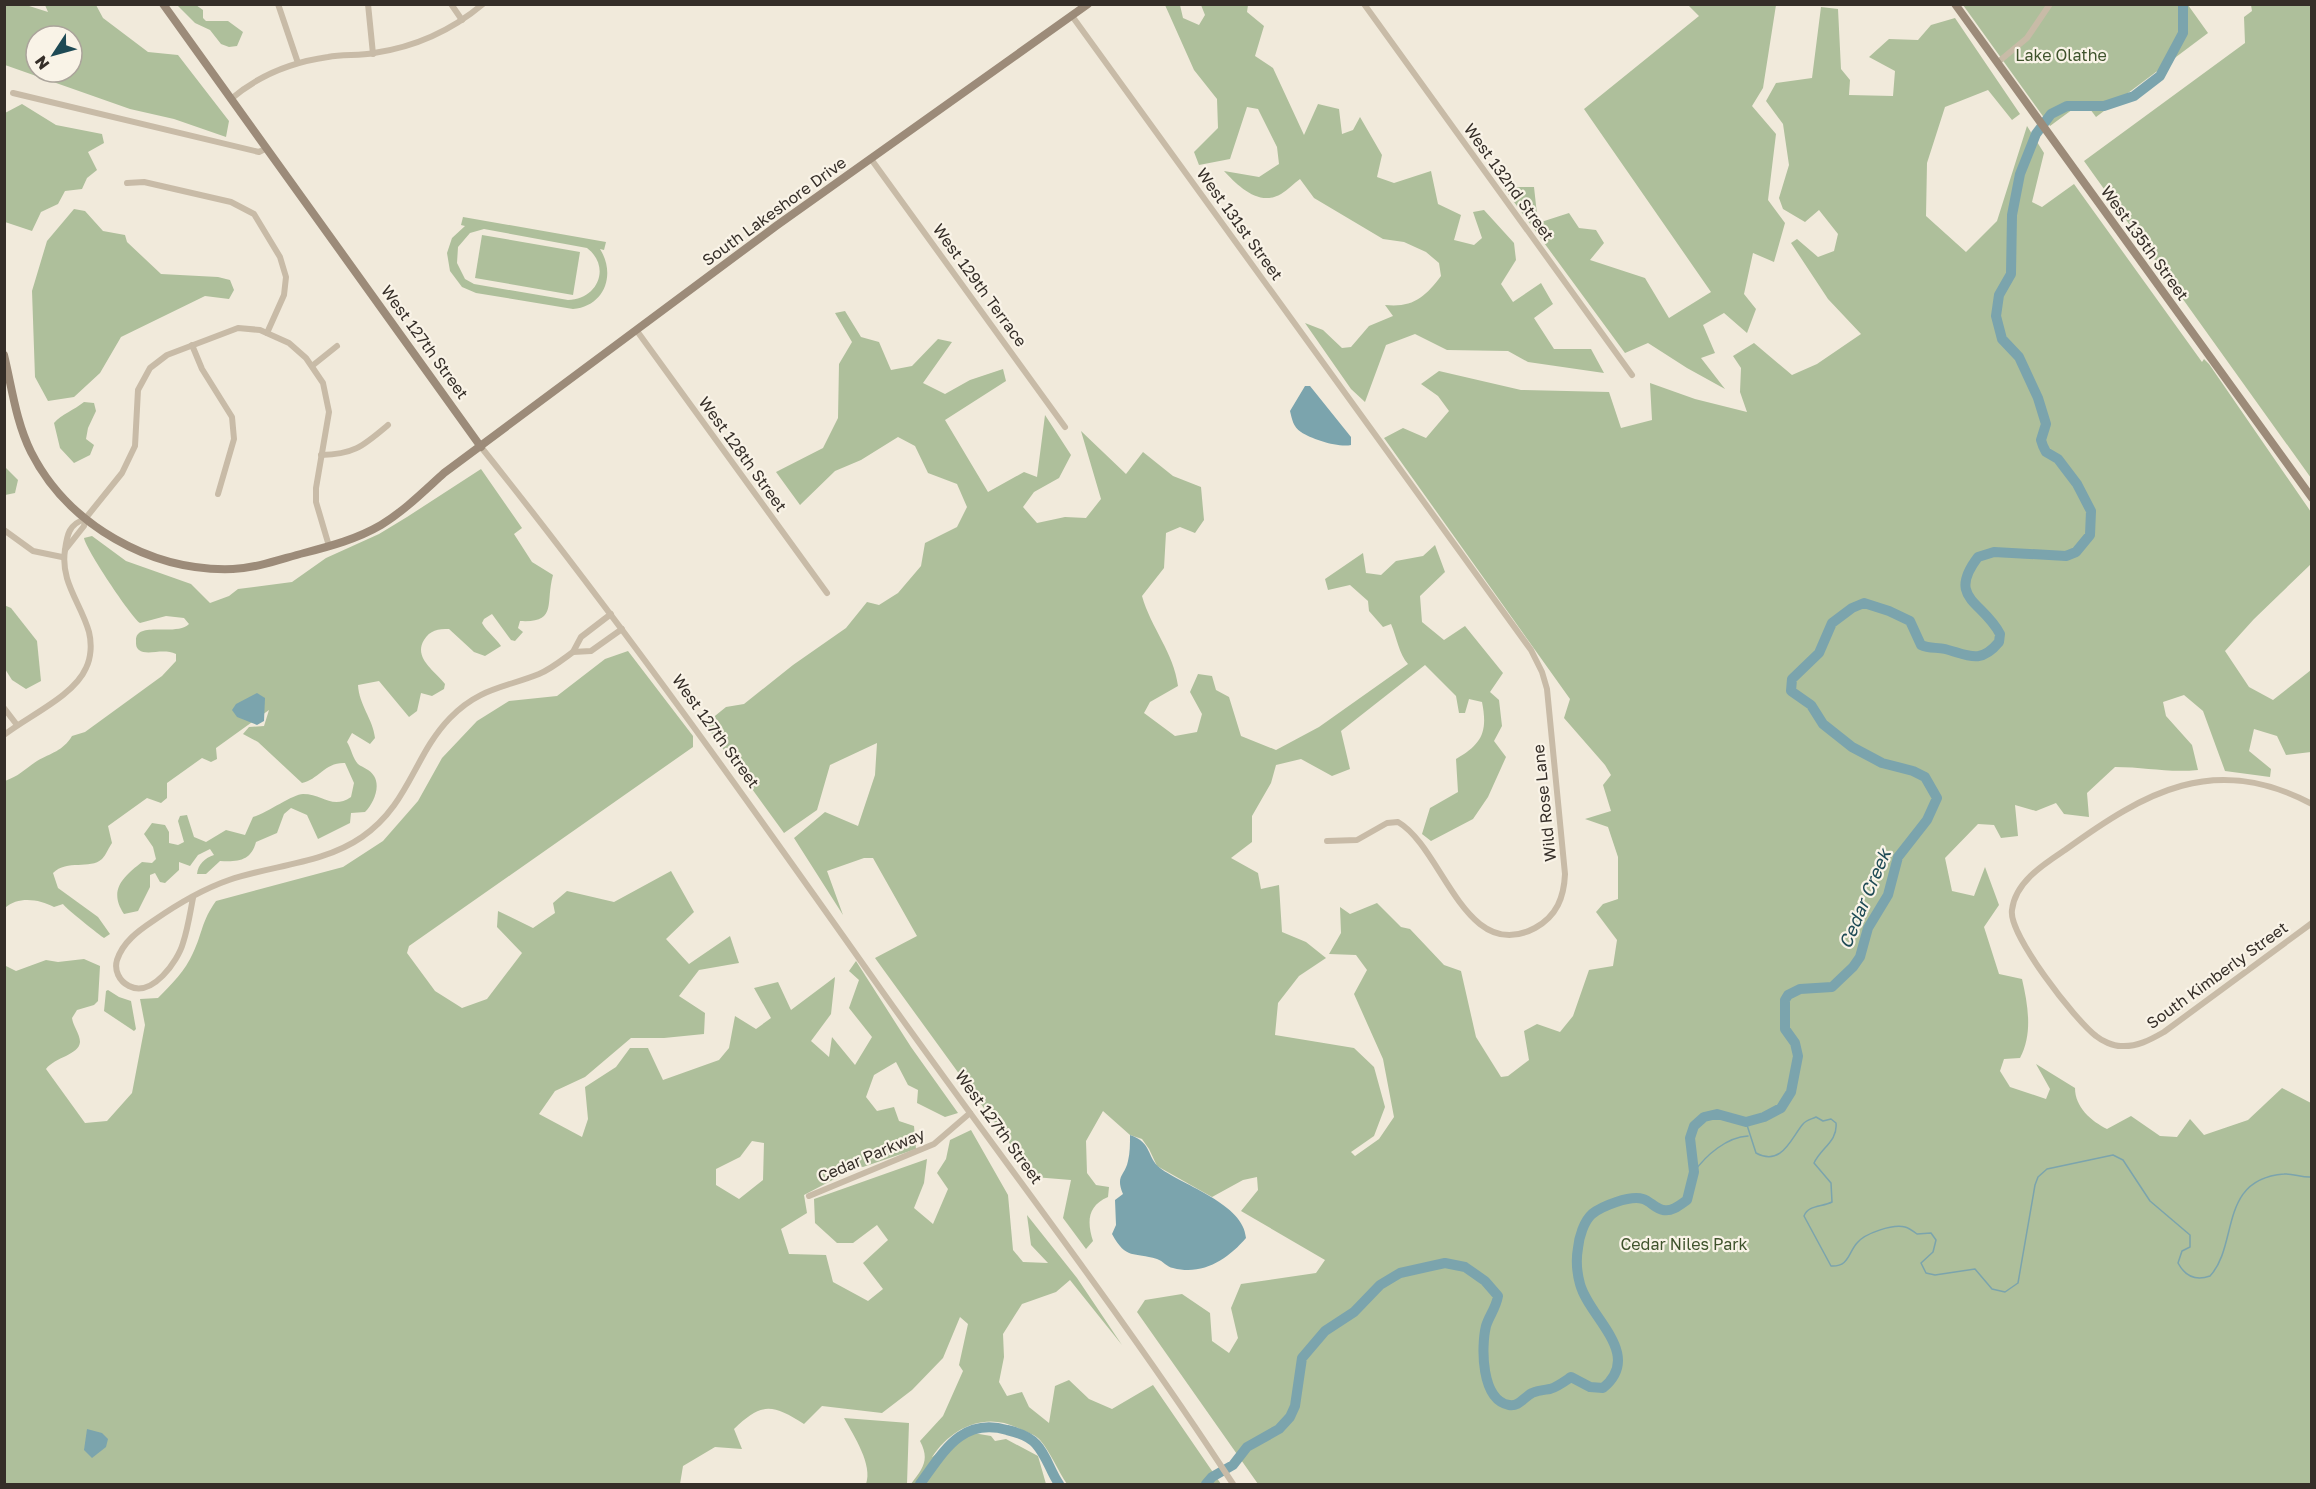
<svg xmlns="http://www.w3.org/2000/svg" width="2316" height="1489" viewBox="0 0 2316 1489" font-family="'Golos Text',sans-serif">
<rect width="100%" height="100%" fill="#f1eadb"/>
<!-- green -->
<g fill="#aebf9b" fill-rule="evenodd">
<path d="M4,5h22l22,7 -3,-7h51l7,13 45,34 30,3 51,66 -3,16 -52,-18 -44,-10 -125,-44zM36,36h36v36h-36z"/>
<path d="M177,5h19l7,5v8l3,3h22l15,11 -6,14 -8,1 -8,-3 -11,-14 -15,-7z"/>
<path d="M1165,5h15l3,13 16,7 6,-10 -4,-10h47l-1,7 17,14 -9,30 18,12 31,67 14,-31 21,5 3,25 11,-4 7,-13 22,38 -5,22 17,6 37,-12 7,33 23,11 -7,25 20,5 8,-7 -9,-26 11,-2 30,33 2,17 -15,24 12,18 28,-19 12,21 -19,14 20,31h37l13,24 -76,-11 -20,-11 -61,-1 -32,-16 -29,11 -21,57 -14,-13 -46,-66 18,7 19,18 9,-1 18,-21 24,-10 -8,-11c28,3 40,-8 56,-29l-2,-13 -13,-11 -22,-10 -21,-3 -69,-41 -14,-19c-6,4 -12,11 -19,15 -22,13 -43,-8 -57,-23l35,6 20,-13 -2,-17 -19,-38 -11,-2 -17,52 -31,6 -5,-13 24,-24 -1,-29 -23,-29z"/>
<path d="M1688,5h88l-13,83 -11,18 24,28 -8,66 17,23 -11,39 -21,-9 -9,41 12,15 -9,24 -23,-20 -21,12 12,28 -14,5 24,31 -38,-21 -39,-25 -23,10 -122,-166h31l4,36 31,-10 10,15 17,2 8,13 -14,17 55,18 24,40 42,-26 -127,-183 115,-93z"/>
<path d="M1963,5h225l20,28 -112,84 -12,-16 -34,25z"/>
<path d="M2251,5h60v473l-227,-317 161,-118 -1,-26 8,-6z"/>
<path d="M1821,7l17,2 3,60 9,11 -1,15 44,1 2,-25 -26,-14 20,-18 29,1 13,-15 24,-7 65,96 -8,6 -24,-30 -43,17 -18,56 -1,53 40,36 31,-31 30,-95 17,27 -12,49 10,5 32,-23 128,178 2,-3 5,5 102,148v52l-57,55 -29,32 24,36 24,13 38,-30v82l-25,3 -9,-19 -23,-7 -5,22 22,18 -1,8 -45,-6 -22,-60 -19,-16 -21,7 3,14 26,29 6,25c-30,3 -53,-3 -83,-3l-28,26 2,24 -25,-3 -8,-11 -20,8 -21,-6 3,31 -17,2 -7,-13 -16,-1 -33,34 7,33 22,5 11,-29 14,38 -15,22 15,47 23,5c6,26 11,55 -2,79l-16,1 -4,12 10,16 36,12 4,-10 -14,-25 39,24c0,19 16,33 32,41l24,-13 29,20 17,1 13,-18 14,16 44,-15 34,-32 29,15v381h-1053l-121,-172 8,-12 37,-6 28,19 2,28 17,12 9,-15 -7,-30 10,-24 75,-11 9,-13 -84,-49 17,-21 -1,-13 -14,3 -31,17 -55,-31 -8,-17 -7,-10 -12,-4 -27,-24 -17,30 1,32 9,12 13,2 -1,10c-21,9 -21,25 -15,44l-7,8 -23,-31 8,-38 -37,-3 -159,-219 42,-22 -44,-78h-9l-37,13 16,44 -49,-77 31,-26 33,14 17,-51 2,-32 -47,22 -13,45 -33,23 -79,-109 21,-17 18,-3 49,-39 53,-37 21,-26 12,3 19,-12 23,-27 4,-23 32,-16 10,-20 -10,-23 -29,-11 -13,-27 -17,-9 -37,23 -26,11 -35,34 -24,-33 47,-24 15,-30 1,-54 13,-22 -17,-29 10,-2 16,26 18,5 12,28 21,-4 26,-27 14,3 -29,41 22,11 25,-14 33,-11 3,12 -61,39 43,72 36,-20 13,5 8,-62 26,40 -12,23 -25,14 -11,15 14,16 28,-6 21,1 15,-19 -20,-68 45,43 17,-22 30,24 28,11 3,33 -9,13 -15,-6 -14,6 -2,35 -22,28c9,32 32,57 36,90l-28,16 -6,11 31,23 22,-4 5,-18 -12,-22 8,-18 14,2 4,14 13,7 12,39 35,14 43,-23 89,-63c-9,-10 -11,-26 -17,-40l-8,3 -14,-16 -1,-10 -18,-16 -22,5 -3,-11 38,-26 3,20 15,2 15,-14 27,-5 12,-11 10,27 -25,24 2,26 22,18 21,-14 38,47 -13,19 9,8 3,26 -8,15 12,16 -18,40 -15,22 -42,22 -9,-7 8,-26 28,-16 -2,-33c26,-15 32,-27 26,-57l-13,-3 -4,14h-6l-3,-17 -31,-31 -84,66 9,38 -18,7 -31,-17 -25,6 -5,18 -19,33v26l-21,16 27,15 3,16 18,-4 3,47 24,10 20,16 -27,18 -21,27 -3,32 79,13 20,19 11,40 -11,29 -23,16 4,4 24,-17 15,-22 -11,-58 -29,-65 13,-24 -11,-15 -27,-1 12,-21 -1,-26 10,7 27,-11 24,24 9,2 34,36 17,6 15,66 25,40 7,-1 21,-16 -5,-29 13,-7 23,8 13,-16 16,-46 24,-4 4,-26 -21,-28 7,-8 15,-5v-42l-10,-30 -23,-8 26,-8 -8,-26 8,-10 -6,-10 -41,-47 6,-19 -186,-261 19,-10 23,10 23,-27 -11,-15 -17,-12 18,-13 82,19 88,2 12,36 31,-8 -2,-37 45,16 52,13 -7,-20 1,-24 -8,-12 21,-13 38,32 25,-11 44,-30 -33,-35 -37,-56 6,-4 21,18 16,-6 4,-17 -19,-24 -14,12 -22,-13 -4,-11 10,-33 -6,-41 -17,-23 10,-18 36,-5z"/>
<path d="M22,104l34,21 46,9 2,9 -16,9 9,18 -10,8 -5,11 -17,2 -7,13 -17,8 -9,19 -27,-9v-109z"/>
<path d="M74,209l11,2 18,20 22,4 2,7 34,32 57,3 12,3 4,10 -5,9 -24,-3 -84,41 -21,36 -26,24 -26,4 -13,-24 -3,-86 15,-50z"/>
<path d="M463,217l143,25 -2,8 -4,-1c16,25 5,57 -27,60l-97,-16 -14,-6 -12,-16 -3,-18 5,-15 13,-12 -4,-1zM484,229l103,19c25,19 10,52 -19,52l-94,-16 -9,-5 -8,-16 1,-16 12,-14z"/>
<path d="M482,235l98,17 -7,43 -98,-17z"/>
<path d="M84,402l10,1 2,8 -8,17 -2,11 8,6 -4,10 -16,8 -14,-15 -6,-25c8,-9 20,-13 30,-21z"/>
<path d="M5,467l13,13 -3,13 -10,2z"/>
<path d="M481,469l41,59 -8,6 18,28 21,13c-8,29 5,48 -33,46l-2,7 5,4 -8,9 -4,-1 -19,-26 -8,5 -2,4c5,9 13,14 19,23l-16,10 -11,-4 -25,-23c-11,0 -19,1 -25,11 -11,18 11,31 21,44l-1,5 -12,7 -11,-3 -4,18 -8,6 -30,-36 -21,4c1,20 15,34 17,53l-5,6 -18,-11 -5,9c4,6 6,17 11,22 5,4 12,5 16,12 7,11 -1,28 -9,36l-14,1 -1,10 -32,16 -11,-24 -16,-7 -7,6 -7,19 -21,9c-5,19 -18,20 -36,19l-14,13h-9c1,-10 8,-16 17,-19l-4,-6 -12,6 -8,11 -11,-4v8l-14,13 -5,-1 -5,-9 -5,2v12l-12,24 -14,3c-16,-24 -1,-37 18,-52l10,1 4,-4 -3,-12 -9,-13 8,-11 13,2 4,7v11l9,2 6,-3 -6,-21 2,-5 7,-1 7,22 12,5 20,-12 19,5 8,-18c14,-4 40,-23 50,-23 20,0 29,16 48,3l3,-14 -9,-20c-20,-1 -27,17 -43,20l-44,-41 -15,-8 6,-7 15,-1 5,-16 -53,38 1,11 -6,3 -9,-4 -35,25v15l-6,5 -14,-5 -39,28 4,17c-3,4 -6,12 -10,16 -12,11 -35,0 -49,14l5,15 40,29 12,17 -6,4c-3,-2 -39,-30 -41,-34l-9,3c-15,-8 -36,-11 -49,1v-127c14,-5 20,-12 32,-20 14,-8 26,-10 35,-25l13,-4 77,-56 14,-15v-7c-13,-6 -29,2 -37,-4 -3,-3 -3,-5 -3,-9 -1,-21 40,-4 53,-17l-5,-6 -18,-2 -26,7c-9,-6 -55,-75 -56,-85l8,-2 34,25 65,23 19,19 19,-7 9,-7 54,-7 34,-24 53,-24 28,-17z"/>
<path d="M4,605l7,3 26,33 4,40 -15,8 -14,-9 -7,-11z"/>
<path d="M628,651l65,85v11l-284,199 -2,7 28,38 27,17 25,-9 35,-46 -25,-26 1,-16 35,17 22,-15 -2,-10 14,-12 47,11 57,-31 23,41 -28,27 23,25 41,-28 9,27 -40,7 -20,26 26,17 -1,21 -40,4h-33l-46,39 -30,14 -16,23 43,23 6,-18 -3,-32 31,-20 14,-19h18l15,32 56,-20 10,-12 6,-32 21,13 15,-11 -17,-30 24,-6 13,28 44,-33 -4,37 -20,27 18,16 3,-20 23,28 17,-28 -23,-29 10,-28 -10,-9 7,-10 55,86 47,66 -13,4 -28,-14 1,-13 -10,-5 -12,-23 -22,13 -8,22 11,14 17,-4 5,14 15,5 2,23 -53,18 -19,-4 -2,12 -38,20 3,18 -26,16 8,25 37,1 7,27 35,19 15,-12 -20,-26 25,-23 -11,-15 -24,18h-16l-22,-20 -1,-24 113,-40 -3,24 -10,25 19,16 15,-35 -11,-16 9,-14 4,-19 21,-10 37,65 5,55 10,12 25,1 -17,-18 -4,-30 50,63 45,67 -52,-65 -14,12 -34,12 -19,30 1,23 -5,25 8,14 15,-4 7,15 20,16 6,-37 14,-6 20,19 23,10 41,-24 68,99h-154c-9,-13 -16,-31 -27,-44 -4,-5 -14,-8 -20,-11 -34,-18 -68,-2 -88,28l35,-25 24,4 4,5 11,-2 32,17 8,28h-135c12,-16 19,-24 9,-43l23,-25 20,-45 -4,-6 9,-41 -8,-7 -17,41 -31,32 -30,23 -60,-7 -18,18c-32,-20 -42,-22 -70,5l8,20 -27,-2 -32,19 -3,18h-675l-1,-519 12,6 30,-11 12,2 26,-3 16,7 -2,35 -4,4 -17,5 -5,8c1,8 8,16 8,24 -1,13 -25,15 -34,27l39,54 22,-2 25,-28 13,-68 -5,-26 18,-1c14,-14 27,-27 35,-45 10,-21 8,-31 23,-52l127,-34 40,-26 35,-40 24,-43 35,-37 32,-20 48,-5 48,-37zM752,1141l12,2 -1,37 -24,19 -23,-14v-16l24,-12z"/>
<path d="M108,990l11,7 12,4 5,28 -2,2 -30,-20 2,-20z"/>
<path d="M844,1418l65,5 -2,61h-41c7,-19 -12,-48 -22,-66z"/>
</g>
<!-- water -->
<g fill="#7ba4ad">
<path d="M1305,386h5l41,51v8c-12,3 -40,-6 -50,-13 -8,-5 -9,-13 -11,-21z"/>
<path d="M257,693l8,5 -1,23 -7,4 -20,-8 -5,-7 4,-6z"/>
<path d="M1130,1135c23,8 16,22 30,33 24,18 84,36 86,70 -18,21 -43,38 -73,30 -6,-1 -10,-7 -16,-9 -23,-7 -31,1 -45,-25l4,-9 -1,-25 8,-6c-8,-19 2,-18 5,-33 2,-8 2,-17 2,-26z"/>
<path d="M87,1429l15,4 6,6 -2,8 -14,11 -8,-8z"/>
</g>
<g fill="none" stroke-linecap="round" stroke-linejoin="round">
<!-- stream -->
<g stroke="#7ba4ad" stroke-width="1.5">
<path d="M1746,1122l10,31c26,14 35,-15 47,-29 3,-4 9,-5 13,-7l7,4 8,-2 5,4c2,18 -15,25 -22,40l17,20 1,19c-10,5 -24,3 -28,14l27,50c18,1 17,-13 26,-23 8,-10 36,-19 48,-16 4,1 8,4 12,7l14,-1 5,7 -3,12 -12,11 5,10 9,2 40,-6 17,20 13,3 13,-9 17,-98 3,-8 9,-8 66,-14 10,5 27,41 40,34v12l-8,4 -4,12c7,13 18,18 32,13 29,-31 8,-97 74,-102 9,-1 18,4 28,3"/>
<path d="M1694,1172c12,-17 33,-35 54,-36"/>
</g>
<!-- river -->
<g stroke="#7ba4ad" stroke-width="10">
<path d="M920,1484c23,-31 41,-67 87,-54 9,2 22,6 29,14 11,12 14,27 23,40"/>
<path d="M1206,1484l6,-7 21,-12 14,-18 32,-18 11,-12 5,-11 7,-48 23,-27 29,-19 26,-27 20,-12 45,-10 20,4 20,14 13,15c-2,12 -9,20 -12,30 -5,21 -5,74 23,79 10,2 15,-8 23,-12 7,-3 12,-3 18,-4 7,-2 15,-8 21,-12l19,10 13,1c41,-34 -14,-70 -23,-104 -3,-11 -4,-25 -2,-36 1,-11 6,-27 14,-34 10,-8 38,-19 51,-15 7,2 13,10 20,11 9,2 17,-5 24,-10l7,-28 -4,-34 4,-12 10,-9 13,-3 29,8 18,-5 17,-9 10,-16 7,-36 -3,-13 -10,-14v-29l3,-5 12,-6 32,-2 21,-20 7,-10 8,-29 20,-33 10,-38 29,-37 10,-22 -12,-21 -12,-6 -31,-8 -30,-16 -29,-23 -12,-19 -20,-14 1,-12 27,-26 13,-30 20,-15 12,-5 25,8 21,10 11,24c8,4 16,2 24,4 23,6 35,16 54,-7l1,-8c-17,-33 -54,-35 -22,-77l16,-5 72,4 10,-4 14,-17 1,-24 -14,-27 -19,-25 -12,-7 -3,-6 -2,-6 5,-16 -8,-26 -19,-41 -17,-18 -6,-23 3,-21 12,-21 1,-59 8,-41 16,-40 15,-20 16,-8h37l30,-10 26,-20 23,-43v-29"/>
</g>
<!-- street -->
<g stroke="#c8bba7" stroke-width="6">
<path d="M278,4l20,59"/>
<path d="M368,4l5,50"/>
<path d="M451,4l11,16"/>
<path d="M1364,4l268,371"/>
<path d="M1072,16l459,634 11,22 5,17 18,185c-1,23 -8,42 -30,54 -70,37 -92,-80 -137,-106l-11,1 -30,17 -30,1"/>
<path d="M1997,63l30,-25 23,-34"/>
<path d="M13,93l246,59 8,-4"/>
<path d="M231,99c28,-24 61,-37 97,-42 15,-3 31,-1 46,-4 41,-6 77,-22 109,-49"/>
<path d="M871,159l194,268"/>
<path d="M127,183l17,-1 87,20 23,12 26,43 6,20 -2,18 -17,38"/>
<path d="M637,331l190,262"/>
<path d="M192,345l10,24 30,48 2,22 -16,55"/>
<path d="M312,366l25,-20"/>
<path d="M481,447c141,176 271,360 401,544 117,165 241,324 351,493"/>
<path d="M321,455c34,-1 42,-9 67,-30"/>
<path d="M4,530l29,21 29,6"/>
<path d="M65,550l19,-24 1,-7 37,-46 13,-27 3,-56 12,-22 17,-13 71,-27 22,2 29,13 17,15 17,25 6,29 -13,76v14l13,44"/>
<path d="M611,614l-30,23 -8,15 18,-1 31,-22"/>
<path d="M4,708l13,17"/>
<path d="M4,735c24,-19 70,-39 82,-67 5,-10 6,-24 3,-36 -8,-29 -29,-50 -24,-82 2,-15 4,-26 20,-31"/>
<path d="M2312,804c-98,-52 -167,-12 -247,46 -21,14 -50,32 -53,60 -4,24 63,110 84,126 6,5 17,10 25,10 16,1 29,-6 43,-14l148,-109"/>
<path d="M193,898c-3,15 -5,30 -10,45 -5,18 -31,55 -54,43 -10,-5 -15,-16 -12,-26 6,-18 21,-29 36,-39 23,-16 50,-32 76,-41 44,-15 94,-16 133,-43 47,-32 52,-82 88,-119 29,-30 54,-30 89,-44 12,-5 23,-14 34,-22"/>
<path d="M809,1196l125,-52 36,-31"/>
</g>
<!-- secondary -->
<g stroke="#9c8b79" stroke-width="8">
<path d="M163,4l318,443"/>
<path d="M1955,4l357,494"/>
<path d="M4,355c8,33 12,67 27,97 37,73 120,120 202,117 24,-1 48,-10 71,-16 27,-7 53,-14 77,-28 23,-14 43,-34 63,-52l332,-247 312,-222"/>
</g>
</g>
<g text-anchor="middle" stroke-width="4.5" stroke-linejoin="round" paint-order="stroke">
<!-- park labels -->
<g font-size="16" fill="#3f532c" stroke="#f9f3e7">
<text x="2061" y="61">Lake Olathe</text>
<text x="1684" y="1250">Cedar Niles Park</text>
</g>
<!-- street labels -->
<g font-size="16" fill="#352e28" stroke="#f9f3e7">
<text transform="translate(1509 182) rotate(54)" y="6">West 132nd Street</text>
<text transform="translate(774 211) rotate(-36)" y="6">South Lakeshore Drive</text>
<text transform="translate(1240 224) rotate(54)" y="6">West 131st Street</text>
<text transform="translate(2145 243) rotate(54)" y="6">West 135th Street</text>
<text transform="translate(980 285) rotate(54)" y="6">West 129th Terrace</text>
<text transform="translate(425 342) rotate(54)" y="6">West 127th Street</text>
<text transform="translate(743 454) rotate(54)" y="6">West 128th Street</text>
<text transform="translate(716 731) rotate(54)" y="6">West 127th Street</text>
<text transform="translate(1544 803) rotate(-96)" y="6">Wild Rose Lane</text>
<text transform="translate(2217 975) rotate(-36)" y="6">South Kimberly Street</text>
<text transform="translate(999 1127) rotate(54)" y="6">West 127th Street</text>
<text transform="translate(871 1155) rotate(-23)" y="6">Cedar Parkway</text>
</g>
<!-- water labels -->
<g font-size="18" font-style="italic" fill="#1e4a55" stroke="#f9f3e7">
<text transform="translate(1865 899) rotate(-67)" y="6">Cedar Creek</text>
</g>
</g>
<!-- border -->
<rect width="2316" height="1489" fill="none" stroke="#352e28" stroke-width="12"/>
<!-- north arrow -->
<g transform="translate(54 54) rotate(234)"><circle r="28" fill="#f9f3e7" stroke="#aba49b" stroke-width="1.5"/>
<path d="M0-4.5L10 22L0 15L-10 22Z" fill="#1e4a55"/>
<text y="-9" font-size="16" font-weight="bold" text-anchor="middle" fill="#352e28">N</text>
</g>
</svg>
